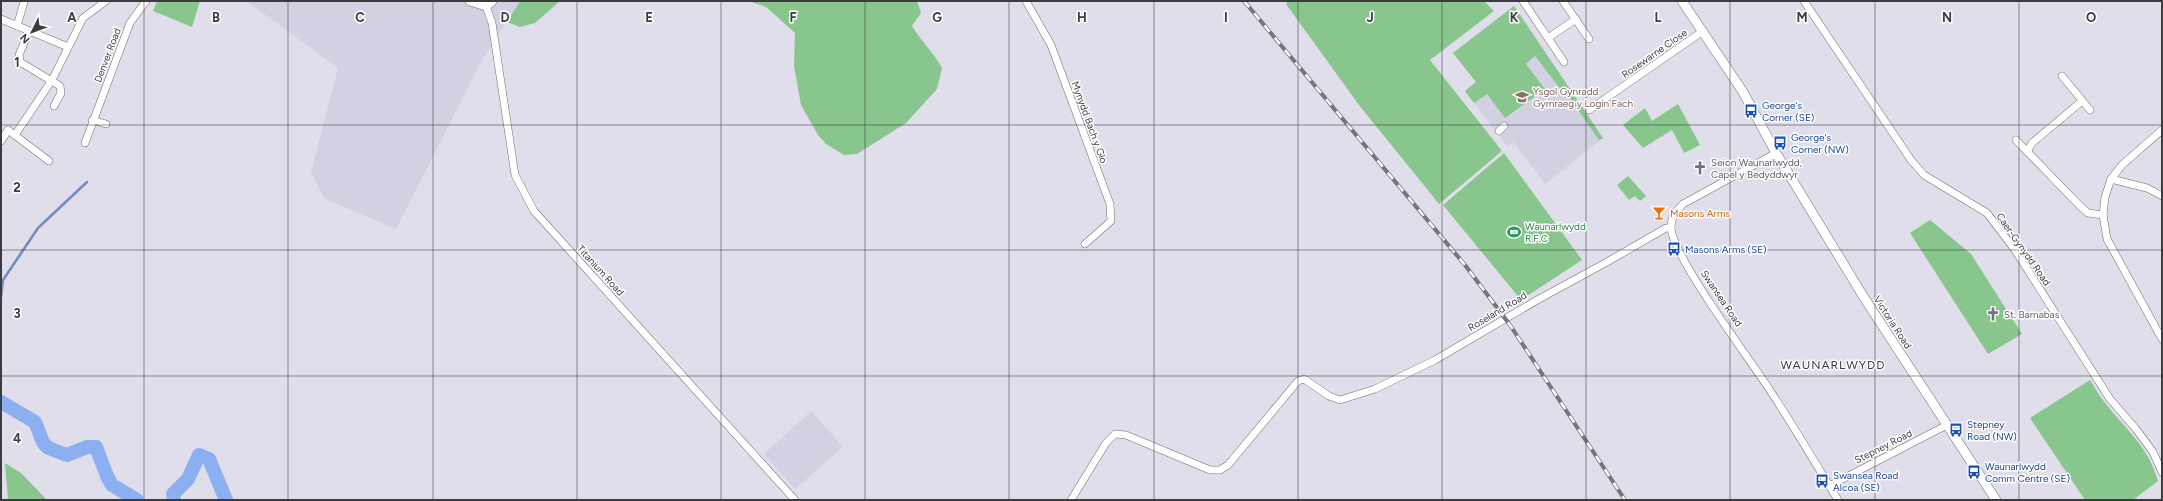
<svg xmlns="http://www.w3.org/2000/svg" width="2163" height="501" viewBox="0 0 2163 501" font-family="Figtree,sans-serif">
<rect width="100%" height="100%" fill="#dfdeea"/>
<!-- built -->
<g fill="#d2d1e2">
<path d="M246,1h274l-38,59 -86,169 -72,-31 -13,-26 27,-104z"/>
<path d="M1514,6l89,132 -58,46 -32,-42 -6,4 -42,-55 11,-9 -23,-29z"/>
<path d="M811,411l32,36 -48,42 -31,-35z"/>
</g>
<!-- green -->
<g fill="#89c68d">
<path d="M157,1h43l-8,26 -39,-16z"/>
<path d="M520,1h40l-25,22 -15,4 -13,-5z"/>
<path d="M749,1h168l4,12 -9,13c9,15 22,27 30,42l-5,21 -31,34 -49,31 -13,1 -18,-11 -8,-9 -17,-30 -7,-39 1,-33 -29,-26z"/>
<path d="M1288,1h196l10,10 -64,49 72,91 -63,53 -80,-99 -73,-101z"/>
<path d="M1514,6l89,132 -4,2 -32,-46 -2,1 -30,-39 -9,8 19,25 -40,29 -18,-24 -13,9 -9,-12 11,-9 -23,-29z"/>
<path d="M1678,104l22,41 -16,8 -12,-23 -29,18 -20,-23 22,-17 7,13z"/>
<path d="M1504,153l78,107 -61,40 -78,-95z"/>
<path d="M1628,176l18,20 -6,5 -5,-5 -6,4 -12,-15z"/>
<path d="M1930,220l41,34 51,80 -34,20 -78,-121z"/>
<path d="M2090,380c5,8 10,17 16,24 21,27 42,42 52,77l-25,19h-48l-55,-82z"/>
<path d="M5,463l16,10 26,27h-39z"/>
</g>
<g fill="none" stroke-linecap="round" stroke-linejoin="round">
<!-- stream -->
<path stroke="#738cbc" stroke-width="2.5" d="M1,297l2,-17 35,-52 49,-46"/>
<!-- river -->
<g stroke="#8baff1" stroke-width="14">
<path d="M1,402l34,20c11,25 3,23 32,33l20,-8h9l11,29 5,9 25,15"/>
<path d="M174,500l-1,-6 15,-15 11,-24 10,4 17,41"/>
</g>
<!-- street casing -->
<g stroke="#6d6d76" stroke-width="8">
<g id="street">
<path d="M1026,1l25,44 59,159 1,17 -26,23"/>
<path d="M1523,1l41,61"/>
<path d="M1563,1l26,38"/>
<path d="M1804,1l107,159 13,15 63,38 28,37 95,149 26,30 17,23 9,20"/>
<path d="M486,6l6,17 23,152 19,36 261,289"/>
<path d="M1,19l67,28"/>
<path d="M17,26l7,-24"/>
<path d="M29,31l-10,24 1,7 40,24 1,7 -7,13"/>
<path d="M1548,38l28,-19"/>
<path d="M2062,76l28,34"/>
<path d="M1589,110l114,-79"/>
<path d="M92,120l14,4"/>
<path d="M2162,130l-40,35 -11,14 -6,18 -2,18 4,24 55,100"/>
<path d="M1499,131l5,-5"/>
<path d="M15,135l37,-55 31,-62 23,-17"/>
<path d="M2016,140l64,66 8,7 15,2"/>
<path d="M1,141l7,-11 41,31"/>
<path d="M85,143l45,-120 16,-22"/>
<path d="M2027,152l5,-9 50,-42"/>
<path d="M1776,153l-93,51c-7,7 -12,13 -12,23 0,28 81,135 100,165 23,35 45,72 67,108"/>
<path d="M2111,179l36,9 15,8"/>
<path d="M1829,486l118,-61"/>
<path d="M1071,500l35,-57 9,-9 11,1 84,35h10l8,-5 70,-84 6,-2 25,17 11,4 35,-11 60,-29 104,-61 68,-37 59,-34h5"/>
</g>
</g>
<!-- secondary casing -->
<g stroke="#6d6d76" stroke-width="10">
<g id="secondary">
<path d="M470,1l16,5 6,-5"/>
<path d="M1682,1l61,91 33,61 87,143 133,204"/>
</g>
</g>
<!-- street -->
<use href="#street" stroke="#fff" stroke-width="7"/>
<!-- secondary -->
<use href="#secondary" stroke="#fff" stroke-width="9"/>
<!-- rail casing -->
<g stroke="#75757c" stroke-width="4">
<path id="rail" d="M1244,1l221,264 45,60 115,175"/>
</g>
<!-- rail -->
<use href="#rail" stroke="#fff" stroke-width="2.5" stroke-dasharray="8" stroke-linecap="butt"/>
</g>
<!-- grid -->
<path fill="none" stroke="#3c3c40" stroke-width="1" stroke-opacity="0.55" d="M144,1v499M288,1v499M433,1v499M577,1v499M721,1v499M865,1v499M1009,1v499M1154,1v499M1298,1v499M1442,1v499M1586,1v499M1730,1v499M1875,1v499M2019,1v499M1,125h2161M1,250h2161M1,376h2161"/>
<!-- icons -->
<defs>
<g id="school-bare" transform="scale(1.08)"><path d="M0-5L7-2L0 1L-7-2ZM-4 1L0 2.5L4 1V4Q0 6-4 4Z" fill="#8d6e63" stroke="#fff" stroke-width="2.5" paint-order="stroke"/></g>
<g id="bus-bare" transform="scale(1.08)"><path d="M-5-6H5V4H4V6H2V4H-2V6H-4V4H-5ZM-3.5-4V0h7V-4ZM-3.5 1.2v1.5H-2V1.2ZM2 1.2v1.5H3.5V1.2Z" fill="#1a4fb4" stroke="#fff" stroke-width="2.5" paint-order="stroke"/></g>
<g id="church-bare" transform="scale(1.08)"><path d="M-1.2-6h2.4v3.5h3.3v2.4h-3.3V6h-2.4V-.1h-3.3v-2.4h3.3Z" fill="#6b7280" stroke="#fff" stroke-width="2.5" paint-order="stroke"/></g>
<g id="bar-bare" transform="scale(1.08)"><path d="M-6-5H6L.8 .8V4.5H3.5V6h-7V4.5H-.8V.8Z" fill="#e8710a" stroke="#fff" stroke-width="2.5" paint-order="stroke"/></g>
<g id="stadium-bare" transform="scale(1.08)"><path d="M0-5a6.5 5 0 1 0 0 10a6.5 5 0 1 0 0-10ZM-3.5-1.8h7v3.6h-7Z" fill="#2e9e5b" stroke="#fff" stroke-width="2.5" paint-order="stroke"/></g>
</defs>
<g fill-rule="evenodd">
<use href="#school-bare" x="1522" y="97"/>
<use href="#bus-bare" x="1751" y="111"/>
<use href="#bus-bare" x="1780" y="143"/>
<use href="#church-bare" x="1700" y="168"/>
<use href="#bar-bare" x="1659" y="213"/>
<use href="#stadium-bare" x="1514" y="232"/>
<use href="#bus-bare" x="1674" y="249"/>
<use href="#church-bare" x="1993" y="314"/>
<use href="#bus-bare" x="1956" y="430"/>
<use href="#bus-bare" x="1974" y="472"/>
<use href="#bus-bare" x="1822" y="481"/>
</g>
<g text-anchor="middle" stroke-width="3" stroke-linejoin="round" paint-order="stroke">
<!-- street labels -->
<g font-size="10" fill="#3c3c40" stroke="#fff">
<text transform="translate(1654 53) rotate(-35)" y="4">Rosewarne Close</text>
<text transform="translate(107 55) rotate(-69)" y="4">Denver Road</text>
<text transform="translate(1090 122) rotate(70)" y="4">Mynydd Bach y Glo</text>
<text transform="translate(2024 249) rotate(55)" y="4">Caer-Gynydd Road</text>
<text transform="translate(601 270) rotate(48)" y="4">Titanium Road</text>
<text transform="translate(1722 298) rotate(56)" y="4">Swansea Road</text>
<text transform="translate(1497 311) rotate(-31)" y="4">Roseland Road</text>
<text transform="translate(1893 322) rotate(57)" y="4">Victoria Road</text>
<text transform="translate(1883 446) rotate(-27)" y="4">Stepney Road</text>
</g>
<!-- education labels -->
<g font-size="10" fill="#785e54" stroke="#fff" text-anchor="start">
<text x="1533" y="95">Ysgol Gynradd<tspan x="1533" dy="12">Gymraeg y Login Fach</tspan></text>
</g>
<!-- transit labels -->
<g font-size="10" fill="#164399" stroke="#fff" text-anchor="start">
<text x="1762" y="109">George's<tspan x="1762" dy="12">Corner (SE)</tspan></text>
<text x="1791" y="141">George's<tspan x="1791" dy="12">Corner (NW)</tspan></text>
<text x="1685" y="253">Masons Arms (SE)</text>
<text x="1967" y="428">Stepney<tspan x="1967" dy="12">Road (NW)</tspan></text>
<text x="1985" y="470">Waunarlwydd<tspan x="1985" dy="12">Comm Centre (SE)</tspan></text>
<text x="1833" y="479">Swansea Road<tspan x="1833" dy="12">Alcoa (SE)</tspan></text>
</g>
<!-- worship labels -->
<g font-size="10" fill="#5b616d" stroke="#fff" text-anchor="start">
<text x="1711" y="166">Seion Waunarlwydd,<tspan x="1711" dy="12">Capel y Bedyddwyr</tspan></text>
<text x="2004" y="318">St. Barnabas</text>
</g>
<!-- food labels -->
<g font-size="10" fill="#c56008" stroke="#fff" text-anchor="start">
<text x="1670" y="217">Masons Arms</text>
</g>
<!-- leisure labels -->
<g font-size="10" fill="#27864d" stroke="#fff" text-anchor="start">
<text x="1525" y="230">Waunarlwydd<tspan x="1525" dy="12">R.F.C</tspan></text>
</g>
<!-- quarter labels -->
<g font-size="12" letter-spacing="1" fill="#3c3c40" stroke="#fff">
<text x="1833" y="369">WAUNARLWYDD</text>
</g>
</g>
<g font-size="13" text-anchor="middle" font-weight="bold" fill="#3c3c40" stroke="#fff" stroke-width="3" stroke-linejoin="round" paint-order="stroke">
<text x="72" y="22">A</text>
<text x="216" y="22">B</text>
<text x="360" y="22">C</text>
<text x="505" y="22">D</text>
<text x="649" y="22">E</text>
<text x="793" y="22">F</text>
<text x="937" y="22">G</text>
<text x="1082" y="22">H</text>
<text x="1226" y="22">I</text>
<text x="1370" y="22">J</text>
<text x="1514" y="22">K</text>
<text x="1658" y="22">L</text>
<text x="1802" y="22">M</text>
<text x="1947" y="22">N</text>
<text x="2091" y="22">O</text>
<text x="17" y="67">1</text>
<text x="17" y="192">2</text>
<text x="17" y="318">3</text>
<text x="17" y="443">4</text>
</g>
<!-- border -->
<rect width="2163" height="501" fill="none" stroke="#3c3c40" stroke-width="4"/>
<!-- north arrow -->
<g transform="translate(32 32) rotate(228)" stroke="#ffffff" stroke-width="3" paint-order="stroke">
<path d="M0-3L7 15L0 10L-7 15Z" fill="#3c3c40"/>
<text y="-6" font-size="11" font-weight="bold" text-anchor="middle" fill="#3c3c40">N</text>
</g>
</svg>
